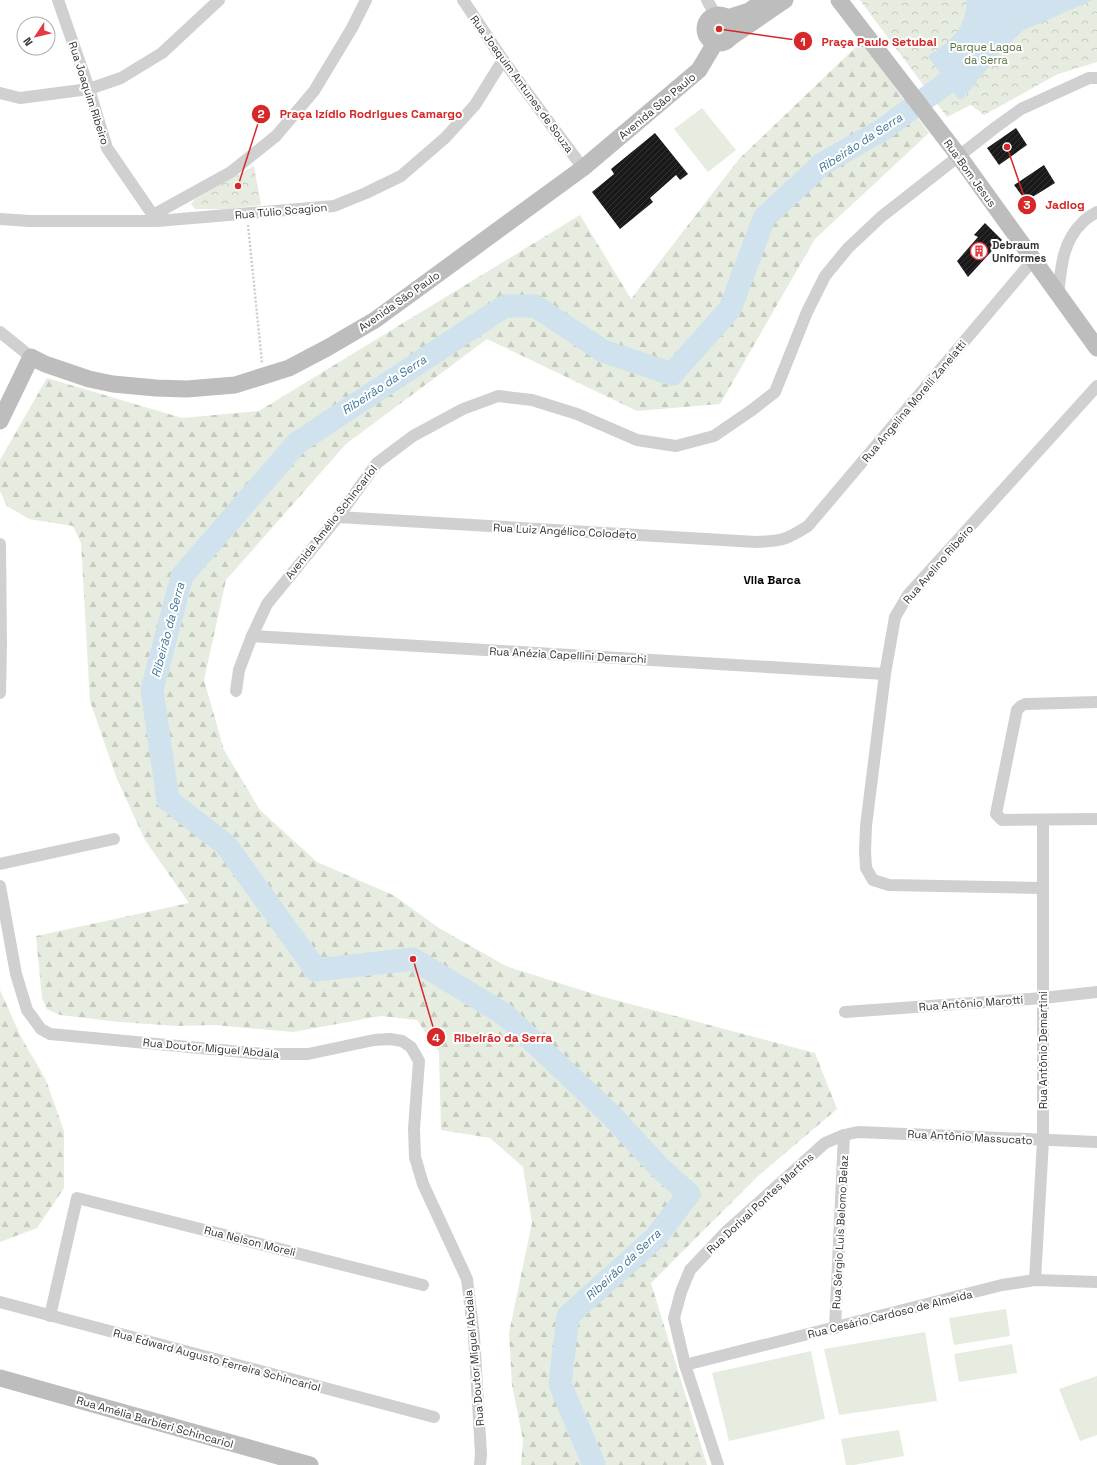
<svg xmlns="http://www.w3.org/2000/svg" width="1097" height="1465" viewBox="0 0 1097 1465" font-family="'Space Grotesk',sans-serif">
<defs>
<pattern id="forest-firs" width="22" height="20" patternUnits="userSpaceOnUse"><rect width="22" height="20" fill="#e6ecdf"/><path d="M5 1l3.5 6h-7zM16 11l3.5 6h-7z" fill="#c6cbc0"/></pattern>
<pattern id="park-crowns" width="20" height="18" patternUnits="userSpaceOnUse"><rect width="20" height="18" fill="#e6ecdf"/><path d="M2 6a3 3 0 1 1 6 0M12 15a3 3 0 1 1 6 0" fill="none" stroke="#c6cbc0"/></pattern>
<pattern id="building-hatch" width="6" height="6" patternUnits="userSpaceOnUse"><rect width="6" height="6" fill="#1a1a1a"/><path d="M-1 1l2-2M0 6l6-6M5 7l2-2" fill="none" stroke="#333"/></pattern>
</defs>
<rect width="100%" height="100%" fill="#fff"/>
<!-- forest -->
<g fill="url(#forest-firs)">
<path d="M861,42l68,91 -114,106 -95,165 -83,7 -150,-72 -141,105 -120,136 -22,100 20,70 36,60 57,52 76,33 46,33 67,38 94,30 215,57 22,56 -80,68 -106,106 56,182h-186l2,-25 -11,-55 -3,-52 23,-110 -9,-56 -33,-29 -49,-8 -2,-78 -22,-32 -36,-4 -88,16 -79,-7 -36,1 -59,-4 -59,-7 -13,-6 -5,-11 -6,-62 153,-33 -44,-63 -28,-61 -27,-78 -9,-158 -8,-17 -44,-7 -22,-13 -7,-15v-31l47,-82 135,40 77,-7 321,-196 51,84 108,-140z"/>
<path d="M0,990l21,47 25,43 18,51v57l-27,40 -37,14z"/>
</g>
<!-- park -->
<g fill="url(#park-crowns)">
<path d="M860,0h237v62l-39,12 -74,41 -13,-10 -24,12z"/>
<circle cx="719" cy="29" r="8"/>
<path d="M254,166l7,39 -33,4h-33l-4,-5 4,-5z"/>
</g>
<!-- pitch -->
<g fill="#e6ecdf">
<path d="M702,108l34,42 -28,22 -34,-43z"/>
<path d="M1006,1309l4,27 -56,9 -5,-27z"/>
<path d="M925,1332l12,69 -98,14 -15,-66z"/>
<path d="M1012,1344l5,29 -58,9 -5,-28z"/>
<path d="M811,1351l14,68 -96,22 -17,-68z"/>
<path d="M1097,1376v59l-17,6 -21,-52z"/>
<path d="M899,1430l5,26 -50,9h-8l-5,-26z"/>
</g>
<!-- water -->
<path fill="#cfe2ee" d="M967,0h126l-69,30 -21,19 -41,51 -5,-3 -29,-41c23,-15 38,-27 39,-56z"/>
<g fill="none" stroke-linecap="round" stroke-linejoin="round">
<!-- river -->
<path stroke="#cfe2ee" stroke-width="23" d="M594,1465l-34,-81 8,-68 87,-78 34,-44 -29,-26 -48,-52 -108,-102 -91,-55 -97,11 -90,-125 -58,-45 -16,-110 30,-114 115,-133 208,-137h30l68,45 69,23 58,-65 34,-91 58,-54 60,-34 66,-48"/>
</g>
<!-- building -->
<g fill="url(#building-hatch)">
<path d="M1016,128l11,17 -28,20 -12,-17z"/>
<path d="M655,133l33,41 -8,6 -4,-5 -26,23 3,4 -33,27 -28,-37 22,-18 -3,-5z"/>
<path d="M1044,165l11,18 -29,18 -12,-16z"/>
<path d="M985,223l17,17 -34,37 -11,-16 21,-24 -4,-2z"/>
</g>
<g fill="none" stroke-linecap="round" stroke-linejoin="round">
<!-- path -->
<path stroke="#cdcdcd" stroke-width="2.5" stroke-dasharray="2 2" stroke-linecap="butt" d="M248,225l14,138"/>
<!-- street -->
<g stroke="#d0d0d0" stroke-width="12">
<path d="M58,0l31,89 18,59 50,73"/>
<path d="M463,0l40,60 80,108"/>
<path d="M707,0l9,16"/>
<path d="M0,93l20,5 69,-9 32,-11 41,-25 57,-53"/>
<path d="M153,215l78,-43 45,-36 38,-45 38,-63 14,-28"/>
<path d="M0,219l30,2h127l177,-15 32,-13 35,-17 44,-38 30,-33 28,-45"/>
<path d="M1058,295c3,-26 4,-53 24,-72 4,-5 10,-8 15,-11"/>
<path d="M0,332l31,25"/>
<path d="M338,517l418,25c26,-1 30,-2 52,-16l225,-266"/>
<path d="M0,544l1,100 -1,49"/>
<path d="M252,636l633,38"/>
<path d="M236,691l3,-21 13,-34 15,-32 71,-87 39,-54 36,-27 50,-27 35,-13 34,4 45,14 60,26 39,6 38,-10 38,-26 23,-18 32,-80 18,-36 23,-28 33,-31 115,-90 25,-18 68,-31h8"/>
<path d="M1097,702l-72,2 -4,2 -4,4 -21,104 6,6 95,-1"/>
<path d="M0,864l114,-25"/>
<path d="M0,886l16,88 11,36 14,19 9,5 215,20h43l66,-14 16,-1 12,2 9,6 8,14 -5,68 1,28 8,27 44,95 7,57 7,118 -1,11"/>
<path d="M1043,888l-154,-3 -16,-5 -7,-12 -1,-17 1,-25 19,-152 10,-57 13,-22 189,-209"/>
<path d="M845,1012l198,-14 54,-6"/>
<path d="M1035,1280l8,-139v-321"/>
<path d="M0,1302l434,115"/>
<path d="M50,1316l27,-118 346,87"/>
<path d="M835,1328l9,-193"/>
<path d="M685,1365l317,-80 33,-5 62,2"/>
<path d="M718,1465l-33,-100 -11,-47 7,-26 9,-22 37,-39 98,-88 19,-8 14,-3 239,10"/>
</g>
<!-- secondary -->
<g stroke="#bdbdbd" stroke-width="17">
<path d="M839,0l119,155 139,193"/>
<circle cx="719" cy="29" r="14"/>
<path d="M727,18l22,-7 16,-11"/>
<path d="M731,37l54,-37"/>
<path d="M0,421l31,-64 14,7 44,15 24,5 43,4 31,1 48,-4 54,-17 38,-20 48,-28 208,-152 116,-98 16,-27"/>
<path d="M0,1378l310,87"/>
</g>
</g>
<!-- icons -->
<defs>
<g id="building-ring" transform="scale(0.9)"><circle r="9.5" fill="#fff" stroke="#e63946" stroke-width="1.5"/><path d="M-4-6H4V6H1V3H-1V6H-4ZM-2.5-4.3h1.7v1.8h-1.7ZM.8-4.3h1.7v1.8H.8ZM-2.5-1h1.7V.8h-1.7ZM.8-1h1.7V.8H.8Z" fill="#e63946"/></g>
</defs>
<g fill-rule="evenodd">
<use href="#building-ring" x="979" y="251"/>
</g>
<g text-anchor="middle" stroke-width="4" stroke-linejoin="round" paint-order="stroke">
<!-- park labels -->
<g font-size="11" fill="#56703f" stroke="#fff">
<text x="986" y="51">Parque Lagoa<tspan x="986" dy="13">da Serra</tspan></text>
</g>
<!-- street labels -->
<g font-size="11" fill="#333" stroke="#fff">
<text transform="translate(522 84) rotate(54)" y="4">Rua Joaquim Antunes de Souza</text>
<text transform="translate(89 93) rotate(72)" y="4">Rua Joaquim Ribeiro</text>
<text transform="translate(657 106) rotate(-40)" y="4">Avenida São Paulo</text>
<text transform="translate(970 173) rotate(54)" y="4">Rua Bom Jesus</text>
<text transform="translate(281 211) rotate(-5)" y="4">Rua Túlio Scagion</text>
<text transform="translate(399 301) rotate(-35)" y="4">Avenida São Paulo</text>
<text transform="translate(914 401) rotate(-50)" y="4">Rua Angelina Morelli Zanelatti</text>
<text transform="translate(331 522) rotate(-52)" y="4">Avenida Amélio Schincariol</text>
<text transform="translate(565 531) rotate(3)" y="4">Rua Luiz Angélico Colodeto</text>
<text transform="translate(938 564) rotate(-49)" y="4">Rua Avelino Ribeiro</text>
<text transform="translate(568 655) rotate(3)" y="4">Rua Anézia Capellini Demarchi</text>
<text transform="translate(971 1003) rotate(-4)" y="4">Rua Antônio Marotti</text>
<text transform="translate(211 1048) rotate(5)" y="4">Rua Doutor Miguel Abdala</text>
<text transform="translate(1043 1050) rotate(-90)" y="4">Rua Antônio Demartini</text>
<text transform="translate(970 1137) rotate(3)" y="4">Rua Antônio Massucato</text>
<text transform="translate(760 1203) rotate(-43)" y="4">Rua Dorival Pontes Martins</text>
<text transform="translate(840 1232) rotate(-87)" y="4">Rua Sérgio Luis Belomo Belaz</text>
<text transform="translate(250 1241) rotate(14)" y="4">Rua Nelson Moreli</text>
<text transform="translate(890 1314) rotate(-14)" y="4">Rua Cesário Cardoso de Almeida</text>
<text transform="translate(474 1358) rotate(-95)" y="4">Rua Doutor Miguel Abdala</text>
<text transform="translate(217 1360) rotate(15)" y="4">Rua Edward Augusto Ferreira Schincariol</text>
<text transform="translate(155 1422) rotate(16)" y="4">Rua Amélia Barbieri Schincariol</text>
</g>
<!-- poi labels -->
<g font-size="11" font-weight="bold" fill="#333" stroke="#fff" text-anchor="start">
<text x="992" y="249">Debraum<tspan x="992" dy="13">Uniformes</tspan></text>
</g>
<!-- water labels -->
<g font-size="12" font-style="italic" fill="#3f7597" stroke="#fff">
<text transform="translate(860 143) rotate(-33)" y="4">Ribeirão da Serra</text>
<text transform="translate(384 385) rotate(-33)" y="4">Ribeirão da Serra</text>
<text transform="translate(168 630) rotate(-75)" y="4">Ribeirão da Serra</text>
<text transform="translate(623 1265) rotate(-43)" y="4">Ribeirão da Serra</text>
</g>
<!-- neighbourhood labels -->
<g font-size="12" font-weight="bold" fill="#000" stroke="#fff">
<text x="772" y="584">Vila Barca</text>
</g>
</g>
<!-- callouts -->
<path fill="none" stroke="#d62828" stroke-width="1.5" d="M719 29L803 41M238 186L261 114M1007 147L1027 205M413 959L436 1037"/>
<g fill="#d62828" stroke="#fff" stroke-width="1.5">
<circle cx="719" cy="29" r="4"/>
<circle cx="238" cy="186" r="4"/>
<circle cx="1007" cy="147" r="4"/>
<circle cx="413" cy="959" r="4"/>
<circle cx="803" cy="41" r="10"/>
<circle cx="261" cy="114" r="10"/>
<circle cx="1027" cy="205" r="10"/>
<circle cx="436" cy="1037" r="10"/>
</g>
<g font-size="12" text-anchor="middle" font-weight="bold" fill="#fff">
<text x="803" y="46">1</text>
<text x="261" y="118">2</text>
<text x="1027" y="209">3</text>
<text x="436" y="1042">4</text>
</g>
<g font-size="12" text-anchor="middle" font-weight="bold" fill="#d62828" stroke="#fff" stroke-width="4" stroke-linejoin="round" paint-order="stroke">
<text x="879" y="46">Praça Paulo Setubal</text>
<text x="371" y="118">Praça Izídio Rodrigues Camargo</text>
<text x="1065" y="209">Jadlog</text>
<text x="503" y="1042">Ribeirão da Serra</text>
</g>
<!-- north arrow -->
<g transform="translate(36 36) rotate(235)"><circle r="19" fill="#ffffff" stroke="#adadad"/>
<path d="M0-3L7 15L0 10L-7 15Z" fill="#e63946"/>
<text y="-6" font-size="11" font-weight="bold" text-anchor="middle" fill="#333333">N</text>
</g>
</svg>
